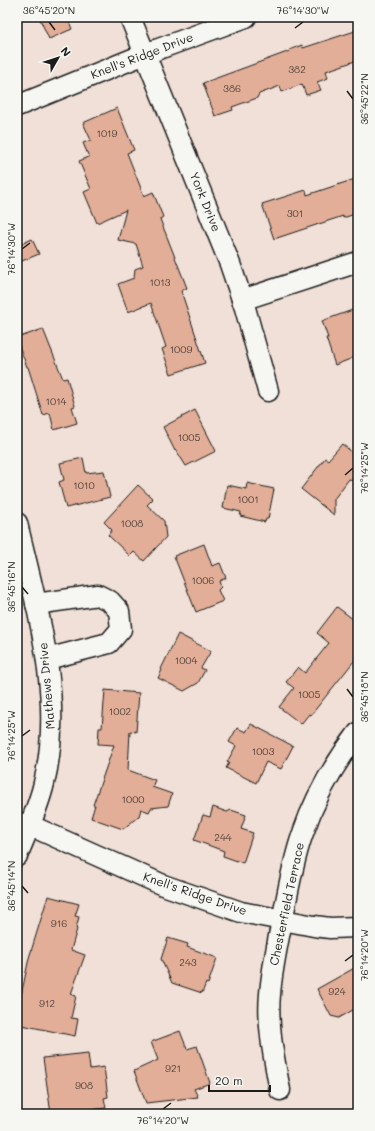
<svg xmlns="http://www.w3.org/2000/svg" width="375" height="1131" viewBox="0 0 375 1131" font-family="Mali,sans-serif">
<rect width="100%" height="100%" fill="#f0e0d7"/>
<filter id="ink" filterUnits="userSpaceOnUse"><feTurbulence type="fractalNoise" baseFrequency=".025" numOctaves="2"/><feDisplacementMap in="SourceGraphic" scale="8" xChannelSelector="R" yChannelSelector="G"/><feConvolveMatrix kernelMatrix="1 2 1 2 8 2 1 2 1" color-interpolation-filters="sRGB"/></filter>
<g filter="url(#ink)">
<!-- building -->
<g fill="#e3ae97" stroke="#1c1c1c">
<path d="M39,17h28l5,12 -23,10z"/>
<path d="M358,30v30l-32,11 2,7 -11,4 4,8 -15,5 -4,-11 -20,8 -2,-6 -21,8 -2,4 -25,9 1,3 -18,6 -12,-33 87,-32 -1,-1 13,-5 1,3z"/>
<path d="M117,108l17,42 -7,3 17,43 9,-4 10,25 -3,2 27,69 -6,3 24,72 -34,11 -9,-25 4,-2 -15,-44 -23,9 -10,-28 16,-6 1,-9 8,-3 -7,-22 -18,-4 8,-30 -29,13 -13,-31 7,-3 -12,-28 10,-4 -6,-14 8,-3 -8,-17z"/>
<path d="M358,178v35l-15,5v-2l-69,23 -12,-35 44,-14 1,5z"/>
<path d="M32,239l7,15 -22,9v-17z"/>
<path d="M358,308v48l-23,9 -9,-27h2l-6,-17z"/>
<path d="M43,329l20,50 4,-1 8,28 -3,1 5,16 -23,7 -4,-17 -7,2 -15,-48h-1l-10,-27v-2z"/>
<path d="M195,410l21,41 -30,15 -10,-16 -1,1 -12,-24z"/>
<path d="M342,444l16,13v16l-5,7 -4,-1 -15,20v16l-33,-26 24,-31 3,2z"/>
<path d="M83,458l3,15 18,-2 6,26 -44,11 -7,-26 5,-2 -4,-17z"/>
<path d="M247,483l27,6 -6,30h-2l-1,3 -25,-6 1,-4 -18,-4 4,-23 19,4z"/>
<path d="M138,485l15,14 -6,6 17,16 2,16 -22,24 -10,-9 -4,4 -22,-21 4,-5 -8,-8z"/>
<path d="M204,544l8,22 8,-3 6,15 -7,3 2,6 -3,3 5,11 -27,11 -22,-56z"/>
<path d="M337,607l21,16v33l-47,59 -2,-1 -8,10 -22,-17 15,-19 -8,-6 12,-15 7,6 24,-30 -12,-10z"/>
<path d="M178,634l33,17 -10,17 4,2 -7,13 -14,8 -26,-13 4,-8 -1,-1z"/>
<path d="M105,690l34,3 -3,39 -6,-1 -2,39 27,10 -3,7 20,7 -4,12 -17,2 -2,4 -8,-3 -2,7 -16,13 -32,-11 4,-13h-2l21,-60 -16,-1 1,-16h3z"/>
<path d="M251,724l42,22 -12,23 -15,-7 -10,21 -30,-15 3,-5 -2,-1 9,-16 -7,-4 8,-14 9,4z"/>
<path d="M213,807l14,5 4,-2 15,5 -5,14 12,4 -10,30 -20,-7 1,-5 -30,-11 9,-25 7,2z"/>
<path d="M48,896l31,8 -4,12 4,1 -3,11 1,1 -6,21 14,5 -14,39 5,2 -5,22 7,1 -3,17 -58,-12v-9l12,-57z"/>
<path d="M168,938l20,6 -1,3 30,11 -9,26 -2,-1 -4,10 -30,-10 -11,-24z"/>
<path d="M358,966v41l-19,11 -8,-2 -14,-27z"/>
<path d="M180,1031l7,18 10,-3 13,37 -16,6 4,8 -52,6 -12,-32 24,-11 -7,-18z"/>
<path d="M88,1053l2,16 14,-2 4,30 -4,1 2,10 -55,6 -8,-56z"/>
</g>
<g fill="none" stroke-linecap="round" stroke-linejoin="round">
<!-- minor casing -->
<g stroke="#1c1c1c" stroke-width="23">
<g id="minor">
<path d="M130,17l100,247 15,44 23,83"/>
<path d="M17,106l128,-52 101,-37"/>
<path d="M242,300l116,-38"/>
<path d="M17,523c19,82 48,175 27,260 -5,23 -18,51 -27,73"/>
<path d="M36,604l62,-9 12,6 9,10 2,18 -12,14 -62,16"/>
<path d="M17,823l12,2 134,60 78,27 73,14 16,2 28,-1"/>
<path d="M280,1090c-6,-31 -13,-65 -10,-96 2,-26 8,-53 13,-78 6,-28 10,-56 20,-83 12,-36 32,-70 55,-100"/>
</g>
</g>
<!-- minor -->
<use href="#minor" stroke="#f6f6f2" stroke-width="20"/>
</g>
</g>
<!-- ticks -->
<path fill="none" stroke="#1c1c1c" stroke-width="1.5" d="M49,22l6,8M295,28l8,-6M347,91l6,8M22,249l8,-6M345,475l8,-7M22,587l6,7M347,689l6,8M22,736l8,-6M22,886l6,7M345,961l8,-6M163,1109l8,-6"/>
<g text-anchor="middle" stroke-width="3" stroke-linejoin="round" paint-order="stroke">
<!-- number labels -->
<g font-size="10" fill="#4e403b">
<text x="297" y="73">382</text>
<text x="232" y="92">386</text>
<text x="107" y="137">1019</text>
<text x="295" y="217">301</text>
<text x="160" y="286">1013</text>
<text x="181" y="353">1009</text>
<text x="56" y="405">1014</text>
<text x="189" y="441">1005</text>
<text x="84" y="489">1010</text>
<text x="248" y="503">1001</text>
<text x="132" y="527">1008</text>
<text x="203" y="584">1006</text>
<text x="186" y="664">1004</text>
<text x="309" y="698">1005</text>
<text x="120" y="715">1002</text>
<text x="263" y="755">1003</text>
<text x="133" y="803">1000</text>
<text x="223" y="841">244</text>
<text x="59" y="927">916</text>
<text x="188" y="966">243</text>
<text x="337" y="995">924</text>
<text x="47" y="1007">912</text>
<text x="173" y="1072">921</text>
<text x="84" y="1089">908</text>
</g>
<!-- street labels -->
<g font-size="12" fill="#1c1c1c" stroke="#f6f6f2">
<text transform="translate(142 56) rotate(-21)" y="4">Knell's Ridge Drive</text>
<text transform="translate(205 202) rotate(68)" y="4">York Drive</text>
<text transform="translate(47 686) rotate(-95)" y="4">Mathews Drive</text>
<text transform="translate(195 894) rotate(19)" y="4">Knell's Ridge Drive</text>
<text transform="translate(287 904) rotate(-78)" y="4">Chesterfield Terrace</text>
</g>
</g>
<!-- margin -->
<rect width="375" height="1131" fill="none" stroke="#f6f6f2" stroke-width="44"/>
<!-- north arrow -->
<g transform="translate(58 58) rotate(51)" stroke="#f6f6f2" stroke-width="3" paint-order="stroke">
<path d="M0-3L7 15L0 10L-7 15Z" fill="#1c1c1c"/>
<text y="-6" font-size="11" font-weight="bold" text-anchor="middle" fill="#1c1c1c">N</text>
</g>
<!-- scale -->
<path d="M209 1085v6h61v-6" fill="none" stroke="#1c1c1c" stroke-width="2"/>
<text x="215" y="1085" font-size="12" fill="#1c1c1c" stroke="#f6f6f2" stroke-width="3" paint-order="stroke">20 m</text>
<rect x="22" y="22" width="331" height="1087" fill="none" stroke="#1c1c1c" stroke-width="1.5"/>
<g font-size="10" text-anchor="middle" fill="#1c1c1c">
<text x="49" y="14">36°45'20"N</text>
<text x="303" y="14">76°14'30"W</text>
<text transform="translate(364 99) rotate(-90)" y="4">36°45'22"N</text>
<text transform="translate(11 249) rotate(-90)" y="4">76°14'30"W</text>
<text transform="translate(364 468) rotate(-90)" y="4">76°14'25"W</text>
<text transform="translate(11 587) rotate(-90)" y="4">36°45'16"N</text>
<text transform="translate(364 697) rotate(-90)" y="4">36°45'18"N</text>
<text transform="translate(11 736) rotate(-90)" y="4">76°14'25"W</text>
<text transform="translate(11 886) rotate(-90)" y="4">36°45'14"N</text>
<text transform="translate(364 955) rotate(-90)" y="4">76°14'20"W</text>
<text x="163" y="1124">76°14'20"W</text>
</g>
</svg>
